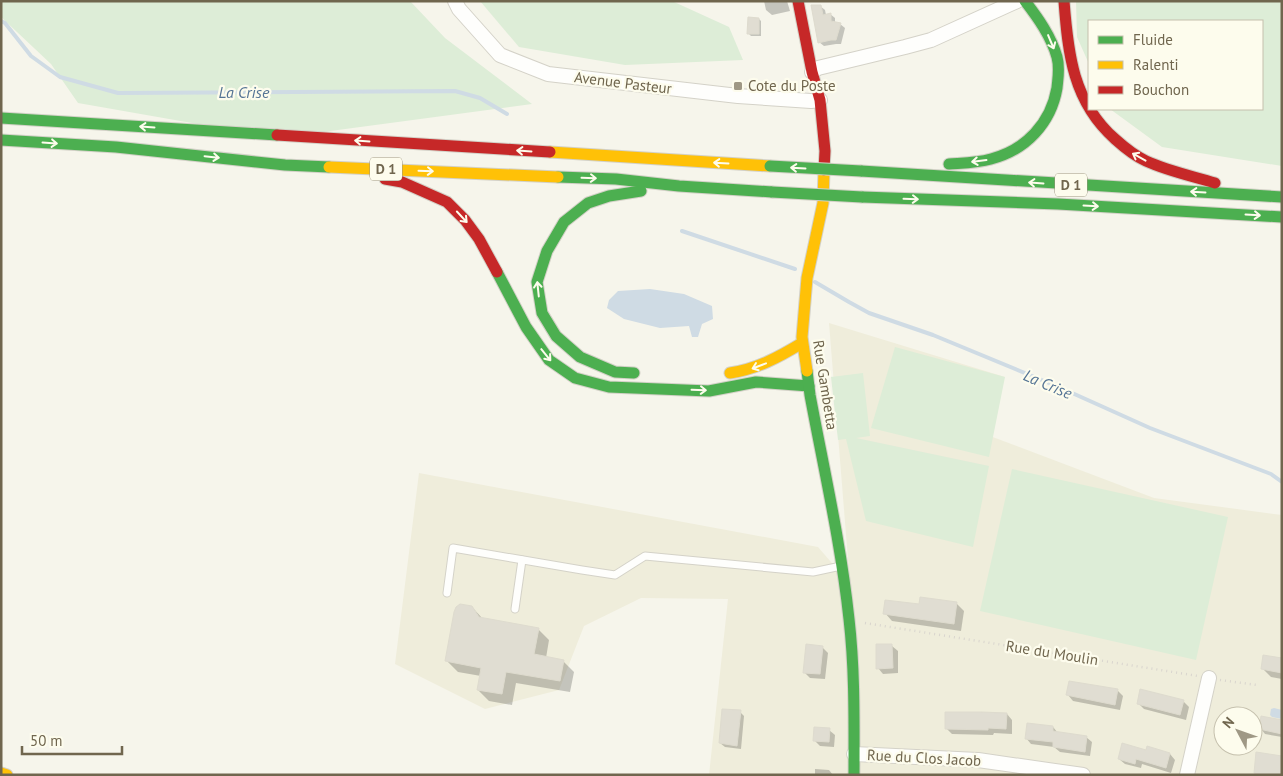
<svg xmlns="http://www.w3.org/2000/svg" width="1283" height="776" viewBox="0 0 1283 776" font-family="'PT Sans',sans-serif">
<rect width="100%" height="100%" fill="#f6f5eb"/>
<!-- residential -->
<path fill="#efeddb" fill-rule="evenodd" d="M829,323l176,54h-3l-12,59 164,62 128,17v260h-573l19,-176 -87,-1 -57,28 -25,64 -74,19 -90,-45 24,-191 399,74 32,37zM1223,716h30v30h-30z"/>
<!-- green -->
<g fill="#ddedd7">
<path d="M1,1h409l35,37 87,66 -254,34 -200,-35 -27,-39 -50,-47z"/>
<path d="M480,1h192l57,26 14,33 -118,5 -106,-18z"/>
<path d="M1076,1h206v165l-120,-19 -52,-38h152v-88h-173v43l-12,-27z"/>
<path d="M895,347l110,30 -16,80 -118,-29z"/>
<path d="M863,373l7,63 -14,2 133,28 -16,81 -107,-26 -20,-82 -8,1 -7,-63z"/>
<path d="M1012,469l216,48 -32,143 -216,-49z"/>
</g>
<!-- water -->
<g fill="#cfdbe4">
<path d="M650,289l34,5 28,12 1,13 -11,5 -4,13h-6l-3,-11 -29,2 -36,-9 -17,-11 2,-8 9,-9z"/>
<path d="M1274,708l8,2v9l-10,-2 -2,-2 1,-6z"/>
</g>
<!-- shadow -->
<g fill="#0003">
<path d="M764,1h23l3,10 -18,4 -6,-5z"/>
<path d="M820,6l5,4 1,5 4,-1 5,4v5l5,1 5,4 -4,16h-5l-12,2 -5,-4z"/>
<path d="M759,19l2,2v15h-10l-2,-2z"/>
<path d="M956,603l8,8 -3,20 -69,-10 -7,-8 35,-7z"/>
<path d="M472,607l11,12 55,10 11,11 -3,18 17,3 11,11 -4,20 -54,-9 -4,22 -23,-4 -11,-11 3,-14 -23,-4 -11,-11z"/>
<path d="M892,646l6,5v22l-15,1 -5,-6z"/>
<path d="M822,647l6,6 -3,26 -15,-1 -6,-6z"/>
<path d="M1282,659v20l-11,-2 -9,-9z"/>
<path d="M1117,690l6,6 -3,14 -47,-9 -5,-6z"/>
<path d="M1183,701l6,6 -3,13 -42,-11 -6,-6z"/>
<path d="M740,712l4,4 -3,33 -16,-2 -5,-4z"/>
<path d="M1007,714l5,6v14l-18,-1 -1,2 -41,-1 -6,-6z"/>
<path d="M1282,721v16l-17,-3 -4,-5z"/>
<path d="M1053,727l5,6 28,4 6,5 -2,14 -30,-4 -6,-5 -23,-3 -5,-6z"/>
<path d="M829,730l6,5 -1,12 -14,-1 -6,-6z"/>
<path d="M1147,751l23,3 5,6 -4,13 -29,-9 -1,4 -16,-4 -6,-5z"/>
<path d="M815,769l14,1 4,5h-18z"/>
</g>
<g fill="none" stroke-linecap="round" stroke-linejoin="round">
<!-- stream -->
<g stroke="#cfdbe4" stroke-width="4">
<path d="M1,21l4,2 26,33 29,21 58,16 337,-2 25,7 27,16"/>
<path d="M682,231l113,38"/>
<path d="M815,282l34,20 20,11 64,22 128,53 89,40 121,46 11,8"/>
</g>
</g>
<!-- building -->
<g fill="#e0ddd2" stroke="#dedbce">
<path d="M811,5h10l2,10 8,-2v8l10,2 -5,17h-5l-13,3z"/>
<path d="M748,17l11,1v16h-12z"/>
<path d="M920,597l37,5 -3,22 -71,-10 2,-14 34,4z"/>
<path d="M460,604l12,2 7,11 60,11 -5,26 30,6 -4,21 -54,-9 -4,22 -25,-4 4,-22 -36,-7 9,-49 2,-5z"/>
<path d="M806,644l17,2 -3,28 -17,-1z"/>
<path d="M876,644h16l1,24 -17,1z"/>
<path d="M1263,655l19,3v15l-21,-4z"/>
<path d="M1069,681l49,8 -3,16 -49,-10z"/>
<path d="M1140,689l44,11 -4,15 -43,-11z"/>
<path d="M722,709l19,1 -4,36 -18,-3z"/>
<path d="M945,712h36l26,1 -1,16 -18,-1v2l-43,-1z"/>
<path d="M1261,716l21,4v14l-23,-5z"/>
<path d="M1027,723l26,3v5l34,5 -2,16 -32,-5v-5l-28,-3z"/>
<path d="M814,727l16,1 -1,14 -16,-1z"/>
<path d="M1122,743l24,7 1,-4 23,7 -4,15 -30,-9 -1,5 -17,-5z"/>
<path d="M1256,752l26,4v19h-20l-8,-2z"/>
</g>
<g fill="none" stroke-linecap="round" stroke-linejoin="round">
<!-- lane casing -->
<g stroke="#d4d2c8" stroke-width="9">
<g id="lane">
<path d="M447,593l6,-45 129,22 33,5 30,-19 168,16 28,-6"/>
<path d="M515,609l7,-49"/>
</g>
</g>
<!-- street casing -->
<g stroke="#d4d2c8" stroke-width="16">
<g id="street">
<path d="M455,1l4,8 41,46 48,19 190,22 73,5 9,-1"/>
<path d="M812,72l6,-4 87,-21 26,-7 86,-39"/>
<path d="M854,754l124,6 105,15"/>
<path d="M1187,775l22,-97"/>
</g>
</g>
<!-- fast casing -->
<g stroke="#d3d1c7" stroke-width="13">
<g id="fast">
<path d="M1,118l276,17"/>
<path d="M1,140l115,7 169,18 44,2"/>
<path d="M949,164c14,-1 28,-1 42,-5 35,-9 60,-36 66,-71 1,-11 3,-20 0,-31 -6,-21 -19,-39 -32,-56"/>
<path d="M861,171l421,26"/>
<path d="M558,177l58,2 63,7 93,6"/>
<path d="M862,197l196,7 224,13"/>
<path d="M497,272l29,55 23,33 26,18 34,9 100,4 47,-9 53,4"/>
<path d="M807,371l3,24c14,75 31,149 39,224 6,52 5,104 5,156"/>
<path d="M634,373l-19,-1 -35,-15 -24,-21 -14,-23 -5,-31 10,-31 17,-29 24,-19 21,-7 32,-5"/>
</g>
</g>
<!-- slow casing -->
<g stroke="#d3d1c7" stroke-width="13">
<g id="slow">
<path d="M550,152l220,14"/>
<path d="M329,167l229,10"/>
<path d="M807,371l-5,-34 5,-59 16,-75 1,-33"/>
<path d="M730,373c27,-4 49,-16 72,-30"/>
<path d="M1,773l6,2"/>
</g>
</g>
<!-- jam casing -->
<g stroke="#d3d1c7" stroke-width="13">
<g id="jam">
<path d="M798,1l14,71 8,28 5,51 -1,19"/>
<path d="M1064,1c4,53 9,101 51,138 10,9 20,17 31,22 22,10 46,15 69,22"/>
<path d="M277,135l273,17"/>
<path d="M385,179l17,3 45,20 18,18 14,19 18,33"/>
</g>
</g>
<!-- path -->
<g stroke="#d9d5ce" stroke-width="2.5" stroke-dasharray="1 4" stroke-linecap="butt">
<path d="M865,623l333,53"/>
<path d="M1220,680l37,5"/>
</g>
<!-- lane -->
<use href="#lane" stroke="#fefefc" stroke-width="7"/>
<!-- street -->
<use href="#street" stroke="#fefefc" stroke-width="14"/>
<!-- fast -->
<use href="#fast" stroke="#4caf50" stroke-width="11"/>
<!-- slow -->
<use href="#slow" stroke="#ffc107" stroke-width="11"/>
<!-- jam -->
<use href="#jam" stroke="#c62828" stroke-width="11"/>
<!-- fast-bridge casing -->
<g stroke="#d4d1c7" stroke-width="13" stroke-linecap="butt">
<g id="fast-bridge">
<path d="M770,166l91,5"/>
<path d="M772,192l90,5"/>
</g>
</g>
<!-- fast-bridge -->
<use href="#fast-bridge" stroke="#4caf50" stroke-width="11"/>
</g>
<!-- one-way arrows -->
<defs><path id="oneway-shaft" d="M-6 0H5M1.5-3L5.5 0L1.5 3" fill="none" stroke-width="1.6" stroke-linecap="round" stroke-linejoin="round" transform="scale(1.25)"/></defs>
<g stroke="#fdfced">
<use href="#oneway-shaft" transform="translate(1051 42) rotate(67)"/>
<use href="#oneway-shaft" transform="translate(147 127) rotate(-176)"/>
<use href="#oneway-shaft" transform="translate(362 141) rotate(-176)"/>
<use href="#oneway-shaft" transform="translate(50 143) rotate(4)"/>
<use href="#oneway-shaft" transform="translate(524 151) rotate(-176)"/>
<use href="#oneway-shaft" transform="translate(212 157) rotate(6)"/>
<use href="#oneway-shaft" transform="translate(1139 157) rotate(-151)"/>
<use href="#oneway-shaft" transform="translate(979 161) rotate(173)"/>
<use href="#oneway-shaft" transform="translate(721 163) rotate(-177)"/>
<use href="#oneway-shaft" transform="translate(798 168) rotate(-177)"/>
<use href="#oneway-shaft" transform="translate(426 171) rotate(2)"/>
<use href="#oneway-shaft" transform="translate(589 178) rotate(2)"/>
<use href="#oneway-shaft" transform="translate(1036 183) rotate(-176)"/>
<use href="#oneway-shaft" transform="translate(1198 192) rotate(-177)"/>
<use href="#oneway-shaft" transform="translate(911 199) rotate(2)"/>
<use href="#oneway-shaft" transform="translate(1091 206) rotate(3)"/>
<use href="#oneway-shaft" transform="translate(1253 215) rotate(3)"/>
<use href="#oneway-shaft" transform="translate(462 217) rotate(47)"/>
<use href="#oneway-shaft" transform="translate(538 289) rotate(-96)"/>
<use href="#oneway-shaft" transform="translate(546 355) rotate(51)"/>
<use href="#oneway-shaft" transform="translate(759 366) rotate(159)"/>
<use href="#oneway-shaft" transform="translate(699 390) rotate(2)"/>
</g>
<!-- markers -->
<rect fill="#9f9885" stroke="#fdfced" stroke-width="2" x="733" y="81" width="10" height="10" rx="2.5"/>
<g text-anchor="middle" stroke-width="4.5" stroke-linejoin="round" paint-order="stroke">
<!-- shield labels -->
<g fill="#fdfced" stroke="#9a937e" stroke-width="1">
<rect x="370" y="157.5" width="32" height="23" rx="4"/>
<rect x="1055" y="173.5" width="32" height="23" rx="4"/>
</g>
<g font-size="14" font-weight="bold" fill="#70664e">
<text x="386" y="174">D 1</text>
<text x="1071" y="190">D 1</text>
</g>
<!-- street labels -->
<g font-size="15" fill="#70664e" stroke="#fdfced">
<text transform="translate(623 83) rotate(7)" y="5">Avenue Pasteur</text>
<text transform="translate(825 385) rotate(81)" y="5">Rue Gambetta</text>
<text transform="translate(1052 653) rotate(9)" y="5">Rue du Moulin</text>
<text transform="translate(924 758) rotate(3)" y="5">Rue du Clos Jacob</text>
</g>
<!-- poi labels -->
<g font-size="15" fill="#70664e" stroke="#fdfced" text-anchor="start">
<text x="748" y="91">Cote du Poste</text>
</g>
<!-- water labels -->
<g font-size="16" font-style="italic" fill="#557495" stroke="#fdfced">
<text x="244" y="98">La Crise</text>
<text transform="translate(1048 384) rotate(23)" y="6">La Crise</text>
</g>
</g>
<!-- border -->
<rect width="1283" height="776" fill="none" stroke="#70664e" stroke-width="5"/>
<!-- legend -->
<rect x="1088" y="20" width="175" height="90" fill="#fdfced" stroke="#c5c0ad"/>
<rect x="1098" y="36" width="25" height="8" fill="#4caf50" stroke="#c5c0ad"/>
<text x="1133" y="45" font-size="15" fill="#70664e">Fluide</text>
<rect x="1098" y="61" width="25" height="8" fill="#ffc107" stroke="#c5c0ad"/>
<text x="1133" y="70" font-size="15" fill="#70664e">Ralenti</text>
<rect x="1098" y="86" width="25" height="8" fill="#c62828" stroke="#c5c0ad"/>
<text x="1133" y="95" font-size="15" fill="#70664e">Bouchon</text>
<!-- north arrow -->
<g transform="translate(1238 731) rotate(311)"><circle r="24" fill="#fdfced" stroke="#c5c0ad"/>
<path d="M0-4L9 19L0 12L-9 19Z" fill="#9f9885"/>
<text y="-8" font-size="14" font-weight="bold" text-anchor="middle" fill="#70664e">N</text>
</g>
<!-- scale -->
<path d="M22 746v8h100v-8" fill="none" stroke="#70664e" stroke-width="2.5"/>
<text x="30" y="746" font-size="15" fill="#70664e" stroke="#fdfced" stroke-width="4" paint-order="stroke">50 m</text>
</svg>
